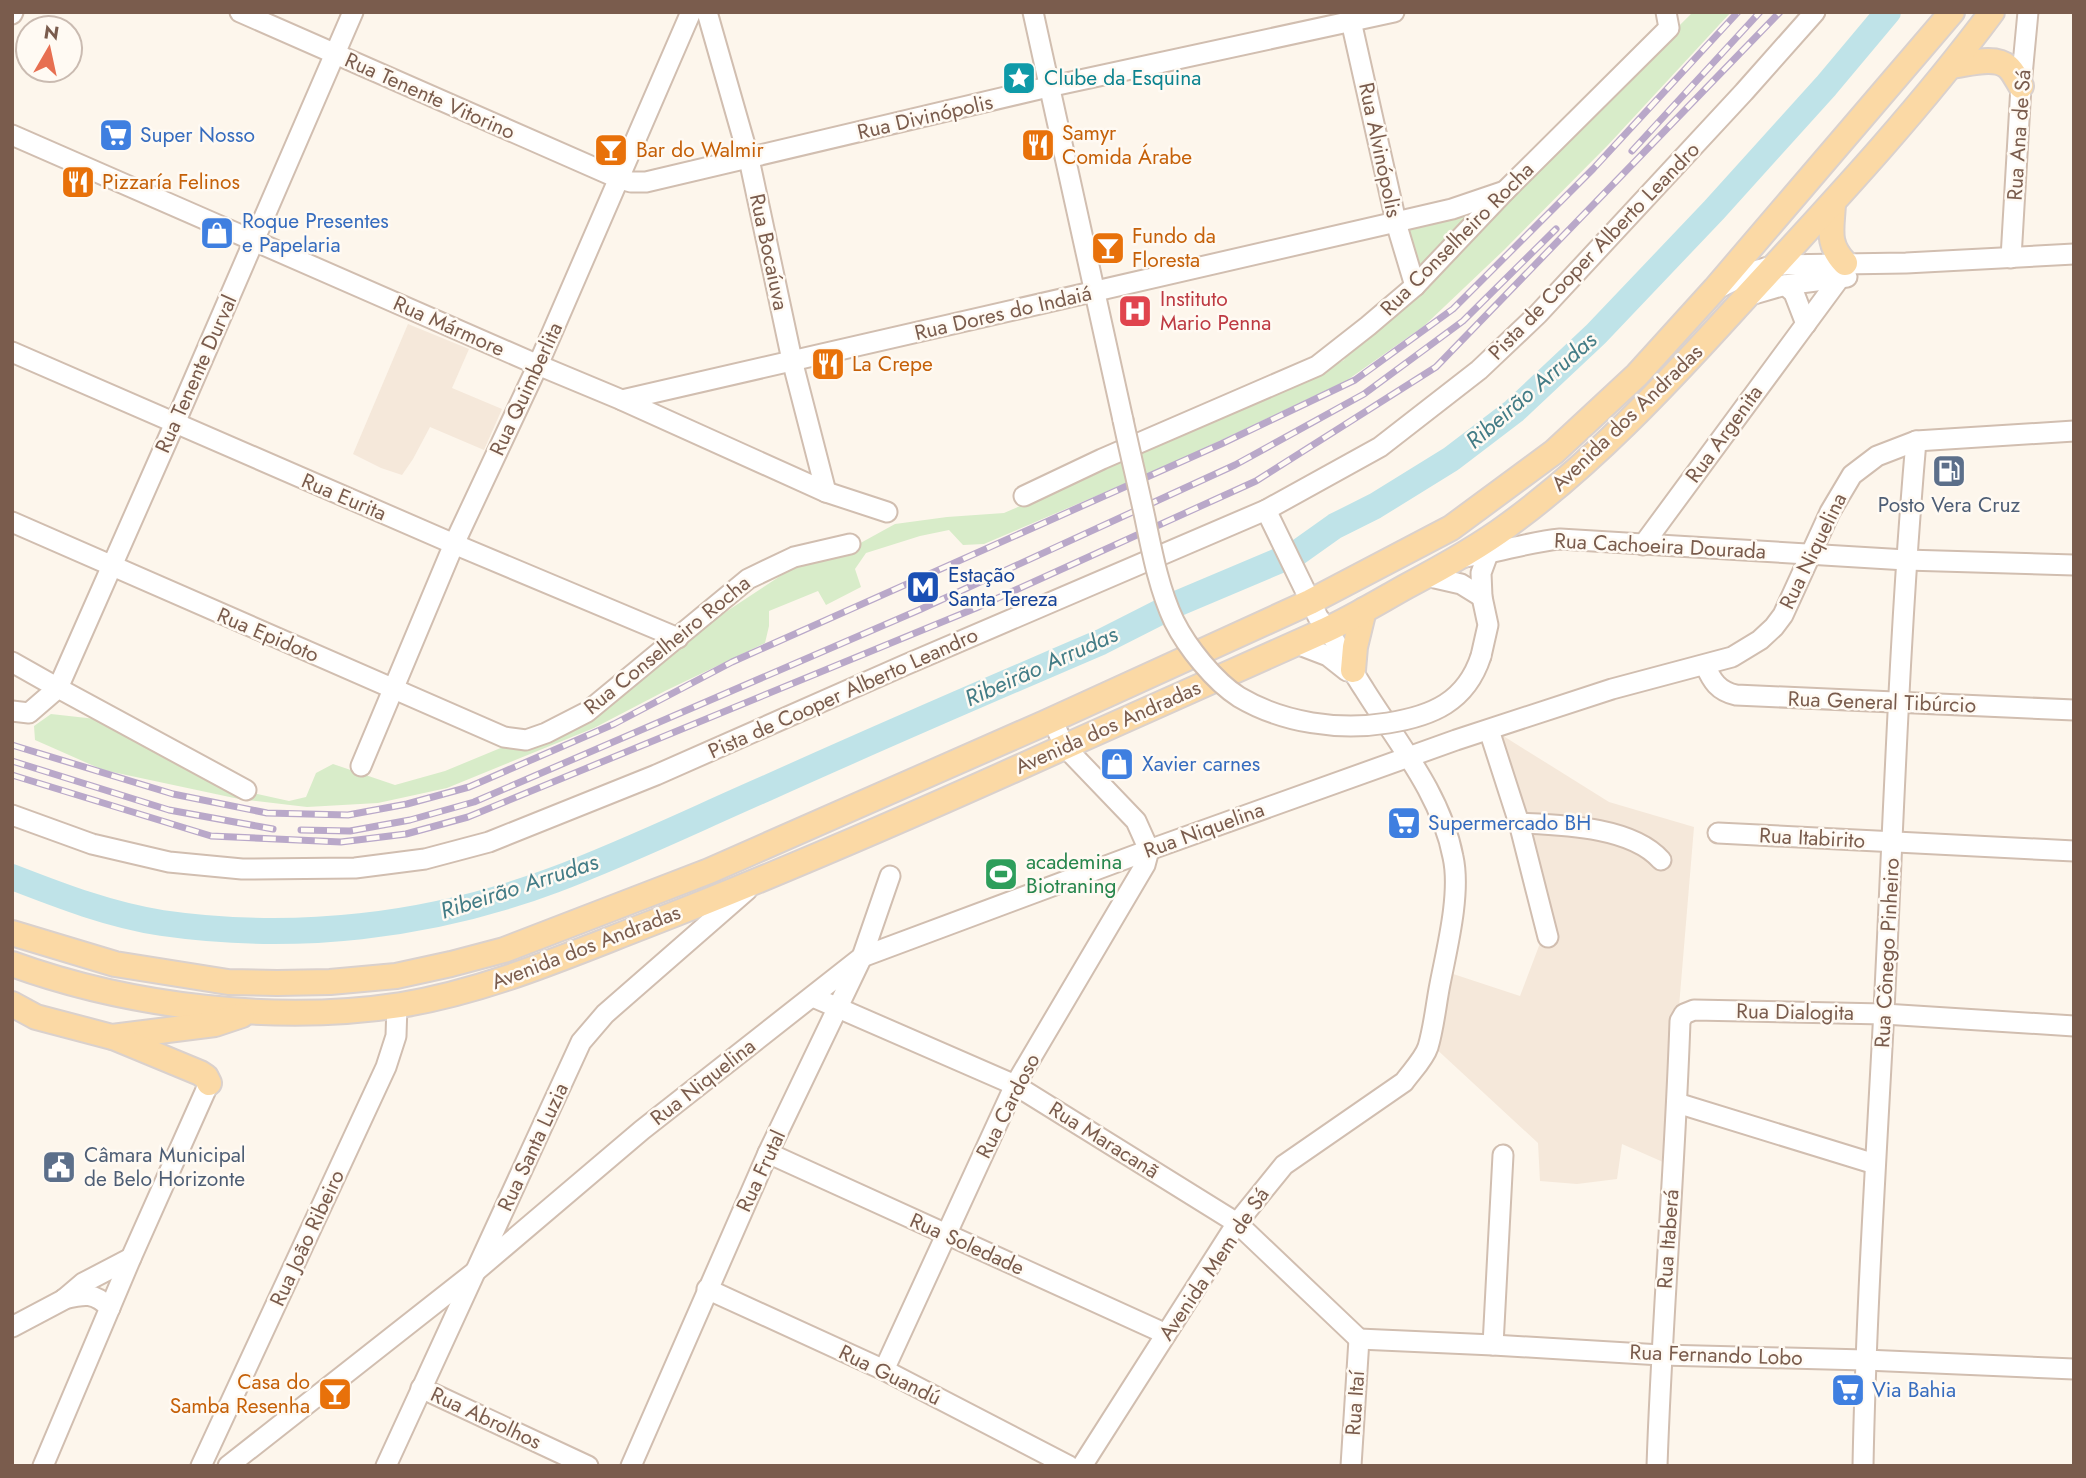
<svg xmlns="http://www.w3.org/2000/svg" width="2086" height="1478" viewBox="0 0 2086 1478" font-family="Jost,sans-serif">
<rect width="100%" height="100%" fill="#fdf6ec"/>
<!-- residential -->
<g fill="#f5e8da">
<path d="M408,324l61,25 -17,39 50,21 -18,41 -54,-23 -17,32 -11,16 -21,-7 -28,-14z"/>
<path d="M1497,732l112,70 85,25 -27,324 -4,11 -41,-18 -5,35 -40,5 -37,-3 -2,-38 -106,-98 9,-75 79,26 22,-58z"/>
</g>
<!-- green -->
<g fill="#d8ecc9">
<path d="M1693,12h38l-123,133 -104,105 -80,76 -78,55 -173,82 -189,81 -21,1 -14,-15 -29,6 -54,17 -11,16 6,18 -35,18 -8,-14 -49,20v15l-4,17 -100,48 -71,37 -147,60 -69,15 -71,4 -68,-8 -136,-29 -68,-30 -1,-14 17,-12 45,5 129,68 64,14 17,-4 10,-24 17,-9 62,21 50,-14 58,-24 28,-2 181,-124 82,-54 52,-16 49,-27 52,-7 57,-4 285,-124 55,-29 7,-12 161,-156z"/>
<path d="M1494,199l-78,78 -14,-49z"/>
</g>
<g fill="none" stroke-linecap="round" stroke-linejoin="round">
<!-- river -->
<path stroke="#bfe3e8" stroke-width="26" d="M12,877c49,19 98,38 150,46 132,19 267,4 392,-43 72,-27 142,-61 213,-92 111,-50 222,-98 334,-146l73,-37 123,-52 38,-27 40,-20 76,-47 63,-48 82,-77 118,-124 112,-124 62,-74"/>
<!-- minor casing -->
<g stroke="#d1beb0" stroke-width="23">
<g id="minor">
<path d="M240,12l380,167 11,3h15l402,-95 346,-75"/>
<path d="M707,12l42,147 43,201 34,132"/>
<path d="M1033,12l90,408"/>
<path d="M1349,12l48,214 18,60"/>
<path d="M12,14l1,-2"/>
<path d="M12,135l526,230 84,35 204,92 61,20"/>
<path d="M2011,258l10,-172 7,-74"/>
<path d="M1785,285l9,8 12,31"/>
<path d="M1719,288l32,-16 24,-7 131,-2 168,-9"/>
<path d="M1747,296l38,-11 62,-8"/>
<path d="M12,352l442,192 224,94"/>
<path d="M622,400l774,-178 56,-13 53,-18"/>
<path d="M1024,496l78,-37 215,-93 51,-40 47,-40 90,-95 164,-163 -3,-16"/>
<path d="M12,522l492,215 22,3 20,-7 41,-21 161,-133 46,-22 56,-13"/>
<path d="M1643,545l196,-266"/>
<path d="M1465,557c32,-4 63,-15 95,-18l346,21 168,5"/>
<path d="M1426,576l35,8 21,13"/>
<path d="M1294,643l34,13 19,15"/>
<path d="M1481,656l7,-31 -6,-28 -1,-24 7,-19"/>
<path d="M12,662l46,26 117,-265 178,-411"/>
<path d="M1705,665c7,16 13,26 31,30l338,15"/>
<path d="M12,711l17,2 29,-25 188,102"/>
<path d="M1489,730l30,93 29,114"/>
<path d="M361,766l93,-222 84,-179 153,-353"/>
<path d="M12,815l80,29 77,18 73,7 113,-1 70,-9 64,-17 167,-67 249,-110 361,-155 114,-63 99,-77 59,-56 206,-222 71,-80"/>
<path d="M1519,823c41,2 112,3 142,37"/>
<path d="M1718,833l356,18"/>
<path d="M813,997l202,88 222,138 122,116"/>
<path d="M1677,1103l198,61"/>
<path d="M768,1153l398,181"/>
<path d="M707,1289l177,81 185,96"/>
<path d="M64,1299c21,-5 30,-7 46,9"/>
<path d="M12,1327l51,-27 20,-17 48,-25"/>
<path d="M1359,1339l134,6 168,10 204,5 209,9"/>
<path d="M1493,1345l10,-190"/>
<path d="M884,1370l131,-285 130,-220 4,-15 -13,-29 -71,-74 -13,-27"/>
<path d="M421,1388l167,78"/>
<path d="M43,1466l88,-208 78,-175"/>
<path d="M201,1466l185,-399 10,-31 1,-31"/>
<path d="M228,1466l248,-195 166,-141 220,-173 287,-107 307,-110 156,-51 120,-32 28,-17 14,-13 9,-12 47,-103 22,-37 25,-19 39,-15 158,-10"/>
<path d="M386,1466l195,-424 24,-28 142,-124"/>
<path d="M631,1466l137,-313 94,-196 28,-81"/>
<path d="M1082,1466l155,-243 47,-58 120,-83c8,-11 20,-23 24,-35 6,-20 8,-43 12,-63 7,-36 21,-91 13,-127 -12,-63 -56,-115 -89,-168 -16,-24 -28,-50 -46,-72l-52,-107"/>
<path d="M1351,1466l8,-127"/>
<path d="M1657,1466c5,-149 18,-297 23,-445l4,-7 10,-4 190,4 190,12"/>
<path d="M1863,1466c3,-159 14,-317 22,-476 9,-183 15,-366 31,-549"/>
</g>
</g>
<!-- major casing -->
<g stroke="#dad1cd" stroke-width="28">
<g id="major">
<path d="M1952,66c16,-2 43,-11 56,1 5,4 9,13 13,19"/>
<path d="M1833,203c-1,26 -7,40 12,60"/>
<path d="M1353,670l2,-23 9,-37"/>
<path d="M12,933l103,31 113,18 49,1 53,-1 66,-6 55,-12 53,-14 205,-79 336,-148 265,-121 141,-74 103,-76 83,-77 78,-86 237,-277"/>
<path d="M12,964c119,43 265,60 389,41 85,-14 163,-48 243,-79 148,-57 293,-121 438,-187 81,-37 163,-72 244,-109 28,-13 54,-29 81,-44 34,-18 69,-37 100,-60 85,-62 156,-138 227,-216 89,-97 179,-192 258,-298"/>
<path d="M12,1004l24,13 76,20 103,-13 27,-9"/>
<path d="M113,1037l87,36 6,4 3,6"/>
</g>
</g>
<!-- minor -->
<use href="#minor" stroke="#fff" stroke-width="19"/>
<!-- major -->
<use href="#major" stroke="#fbd9a5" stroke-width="24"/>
<!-- rail casing -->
<g stroke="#b9a8c9" stroke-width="7">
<g id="rail">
<path d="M1632,151l128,-139"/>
<path d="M12,745l161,49 94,19 81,2 59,-11 62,-17 145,-63 118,-62 489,-218 134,-64 98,-71 140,-140 145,-157"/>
<path d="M12,761l157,49 104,19"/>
<path d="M12,775l199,61 130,6 65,-8 62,-17 508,-209 280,-127 180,-114 344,-355"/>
<path d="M301,830l49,1 60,-11 64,-18 445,-192 316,-145 129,-71 99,-73 93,-92"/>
</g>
</g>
<!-- rail -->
<use href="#rail" stroke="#fffaf3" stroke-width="4.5" stroke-dasharray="13" stroke-linecap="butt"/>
<!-- minor-bridge casing -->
<g stroke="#d1beb0" stroke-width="23" stroke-linecap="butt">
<path id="minor-bridge" d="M1123,420c7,33 15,65 22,98 7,34 14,71 29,103 13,26 40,60 65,76 44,26 100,34 149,26 44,-7 78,-21 93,-67"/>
</g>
<!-- minor-bridge -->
<use href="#minor-bridge" stroke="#fff" stroke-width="19"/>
</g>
<!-- icons -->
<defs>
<g id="sight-square" transform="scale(1.75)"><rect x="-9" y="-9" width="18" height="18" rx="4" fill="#0f9aa8" stroke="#fffaf3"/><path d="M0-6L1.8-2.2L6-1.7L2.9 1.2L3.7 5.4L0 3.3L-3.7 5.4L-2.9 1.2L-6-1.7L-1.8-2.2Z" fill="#fff"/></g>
<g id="supermarket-square" transform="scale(1.75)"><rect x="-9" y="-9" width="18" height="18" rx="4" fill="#3f7fe0" stroke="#fffaf3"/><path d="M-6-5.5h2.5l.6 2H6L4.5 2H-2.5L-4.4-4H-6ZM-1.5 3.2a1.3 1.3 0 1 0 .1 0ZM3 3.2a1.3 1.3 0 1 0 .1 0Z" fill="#fff"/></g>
<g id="restaurant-square" transform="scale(1.75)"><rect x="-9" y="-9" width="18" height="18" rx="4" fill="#e8710a" stroke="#fffaf3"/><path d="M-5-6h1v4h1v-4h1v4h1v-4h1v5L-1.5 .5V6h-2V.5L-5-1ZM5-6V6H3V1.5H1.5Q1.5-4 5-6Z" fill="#fff"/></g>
<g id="bar-square" transform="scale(1.75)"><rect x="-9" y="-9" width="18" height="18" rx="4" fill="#e8710a" stroke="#fffaf3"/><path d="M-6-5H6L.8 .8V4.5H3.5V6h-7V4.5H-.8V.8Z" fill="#fff"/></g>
<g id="shop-square" transform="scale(1.75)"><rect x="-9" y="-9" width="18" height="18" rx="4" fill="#3f7fe0" stroke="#fffaf3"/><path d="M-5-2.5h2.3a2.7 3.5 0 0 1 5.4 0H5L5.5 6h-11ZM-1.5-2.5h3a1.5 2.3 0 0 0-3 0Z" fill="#fff"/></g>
<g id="hospital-square" transform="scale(1.75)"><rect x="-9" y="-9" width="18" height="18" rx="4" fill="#e0444e" stroke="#fffaf3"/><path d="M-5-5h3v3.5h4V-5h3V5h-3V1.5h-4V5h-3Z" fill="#fff"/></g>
<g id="fuel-square" transform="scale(1.75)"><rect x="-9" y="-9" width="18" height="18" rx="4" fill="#5c6f8a" stroke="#fffaf3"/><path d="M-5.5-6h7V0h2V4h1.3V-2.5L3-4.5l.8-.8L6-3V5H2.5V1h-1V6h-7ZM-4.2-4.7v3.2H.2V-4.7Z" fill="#fff"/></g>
<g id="metro-square" transform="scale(1.75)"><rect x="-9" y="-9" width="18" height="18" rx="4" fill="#1a4fb4" stroke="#fffaf3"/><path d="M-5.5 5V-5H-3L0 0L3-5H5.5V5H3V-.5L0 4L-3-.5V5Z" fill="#fff"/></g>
<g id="stadium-square" transform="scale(1.75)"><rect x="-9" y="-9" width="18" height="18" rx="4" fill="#2e9e5b" stroke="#fffaf3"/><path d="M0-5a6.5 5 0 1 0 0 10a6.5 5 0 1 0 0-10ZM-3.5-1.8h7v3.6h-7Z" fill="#fff"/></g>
<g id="civic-square" transform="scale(1.75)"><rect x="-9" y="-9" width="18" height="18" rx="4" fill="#5c6f8a" stroke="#fffaf3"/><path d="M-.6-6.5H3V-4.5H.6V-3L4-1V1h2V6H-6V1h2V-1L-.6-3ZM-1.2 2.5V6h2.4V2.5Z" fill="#fff"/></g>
</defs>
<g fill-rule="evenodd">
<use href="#sight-square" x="1019" y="78"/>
<use href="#supermarket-square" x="116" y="135"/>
<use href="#restaurant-square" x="1038" y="145"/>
<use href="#bar-square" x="611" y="150"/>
<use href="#restaurant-square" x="78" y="182"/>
<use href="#shop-square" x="217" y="233"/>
<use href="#bar-square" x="1108" y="248"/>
<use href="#hospital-square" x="1135" y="311"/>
<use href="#restaurant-square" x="828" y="364"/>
<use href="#fuel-square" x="1949" y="471"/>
<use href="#metro-square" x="923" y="587"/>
<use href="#shop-square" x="1117" y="764"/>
<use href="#supermarket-square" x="1404" y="823"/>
<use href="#stadium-square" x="1001" y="874"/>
<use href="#civic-square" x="59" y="1167"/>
<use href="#supermarket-square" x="1848" y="1390"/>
<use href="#bar-square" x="335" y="1394"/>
</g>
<g text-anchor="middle" stroke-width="5" stroke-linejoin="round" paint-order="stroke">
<!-- culture labels -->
<g font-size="21" fill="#0d838f" stroke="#fffaf3" text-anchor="start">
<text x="1044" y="85">Clube da Esquina</text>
</g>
<!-- street labels -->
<g font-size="21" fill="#7a5c4d" stroke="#fffaf3">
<text transform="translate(430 96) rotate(24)" y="7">Rua Tenente Vitorino</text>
<text transform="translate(925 117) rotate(-13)" y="7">Rua Divinópolis</text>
<text transform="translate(2019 135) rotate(-86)" y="7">Rua Ana de Sá</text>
<text transform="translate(1380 150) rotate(78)" y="7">Rua Alvinópolis</text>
<text transform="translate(1457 239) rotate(-45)" y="7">Rua Conselheiro Rocha</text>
<text transform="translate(1594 251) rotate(-46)" y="7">Pista de Cooper Alberto Leandro</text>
<text transform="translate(769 252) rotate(78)" y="7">Rua Bocaíuva</text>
<text transform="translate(1003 313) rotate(-13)" y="7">Rua Dores do Indaiá</text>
<text transform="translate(449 326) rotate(24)" y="7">Rua Mármore</text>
<text transform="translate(196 374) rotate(-66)" y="7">Rua Tenente Durval</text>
<text transform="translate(526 389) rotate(-65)" y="7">Rua Quimberlita</text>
<text transform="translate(1627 418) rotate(-44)" y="7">Avenida dos Andradas</text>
<text transform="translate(1724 434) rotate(-54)" y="7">Rua Argenita</text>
<text transform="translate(344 497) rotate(23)" y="7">Rua Eurita</text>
<text transform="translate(1660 546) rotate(3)" y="7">Rua Cachoeira Dourada</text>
<text transform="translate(1813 551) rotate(-64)" y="7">Rua Niquelina</text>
<text transform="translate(268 635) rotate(23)" y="7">Rua Epidoto</text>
<text transform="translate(667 645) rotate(-39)" y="7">Rua Conselheiro Rocha</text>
<text transform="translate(843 693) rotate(-24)" y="7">Pista de Cooper Alberto Leandro</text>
<text transform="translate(1882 702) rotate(2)" y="7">Rua General Tibúrcio</text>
<text transform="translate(1108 727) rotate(-24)" y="7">Avenida dos Andradas</text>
<text transform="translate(1204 830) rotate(-20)" y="7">Rua Niquelina</text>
<text transform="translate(1812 838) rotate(3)" y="7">Rua Itabirito</text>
<text transform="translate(586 947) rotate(-21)" y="7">Avenida dos Andradas</text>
<text transform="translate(1887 953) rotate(-87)" y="7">Rua Cônego Pinheiro</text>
<text transform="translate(1795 1012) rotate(1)" y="7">Rua Dialogita</text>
<text transform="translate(703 1082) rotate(-38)" y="7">Rua Niquelina</text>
<text transform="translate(1008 1106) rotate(-63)" y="7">Rua Cardoso</text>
<text transform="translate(1104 1140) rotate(32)" y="7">Rua Maracanã</text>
<text transform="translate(533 1147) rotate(-65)" y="7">Rua Santa Luzia</text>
<text transform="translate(761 1171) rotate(-65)" y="7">Rua Frutal</text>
<text transform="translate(307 1238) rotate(-65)" y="7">Rua João Ribeiro</text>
<text transform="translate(1668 1239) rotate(-86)" y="7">Rua Itaberá</text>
<text transform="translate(967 1244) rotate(24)" y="7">Rua Soledade</text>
<text transform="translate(1214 1264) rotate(-56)" y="7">Avenida Mem de Sá</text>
<text transform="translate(1716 1355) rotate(2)" y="7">Rua Fernando Lobo</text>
<text transform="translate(890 1375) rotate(26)" y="7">Rua Guandú</text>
<text transform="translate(1355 1403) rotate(-86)" y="7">Rua Itaí</text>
<text transform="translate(486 1418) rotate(25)" y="7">Rua Abrolhos</text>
</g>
<!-- food labels -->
<g font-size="21" fill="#c56008" stroke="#fffaf3" text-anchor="start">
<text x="1062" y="140">Samyr<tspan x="1062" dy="24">Comida Árabe</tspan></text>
<text x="636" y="157">Bar do Walmir</text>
<text x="102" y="189">Pizzaría Felinos</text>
<text x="1132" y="243">Fundo da<tspan x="1132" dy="24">Floresta</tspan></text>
<text x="852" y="371">La Crepe</text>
<text x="310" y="1389" text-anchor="end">Casa do<tspan x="310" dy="24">Samba Resenha</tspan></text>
</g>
<!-- shop labels -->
<g font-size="21" fill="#366cbe" stroke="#fffaf3" text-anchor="start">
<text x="140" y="142">Super Nosso</text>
<text x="242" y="228">Roque Presentes<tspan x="242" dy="24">e Papelaria</tspan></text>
<text x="1142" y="771">Xavier carnes</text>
<text x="1428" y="830">Supermercado BH</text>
<text x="1872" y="1397">Via Bahia</text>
</g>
<!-- health labels -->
<g font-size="21" fill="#be3a42" stroke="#fffaf3" text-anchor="start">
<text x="1160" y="306">Instituto<tspan x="1160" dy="24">Mario Penna</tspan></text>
</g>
<!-- service labels -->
<g font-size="21" fill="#4e5e75" stroke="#fffaf3">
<text x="1949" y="512">Posto Vera Cruz</text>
<text x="84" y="1162" text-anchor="start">Câmara Municipal<tspan x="84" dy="24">de Belo Horizonte</tspan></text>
</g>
<!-- transit labels -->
<g font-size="21" fill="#164399" stroke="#fffaf3" text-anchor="start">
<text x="948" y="582">Estação<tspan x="948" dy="24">Santa Tereza</tspan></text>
</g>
<!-- leisure labels -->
<g font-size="21" fill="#27864d" stroke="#fffaf3" text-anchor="start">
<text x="1026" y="869">academina<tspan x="1026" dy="24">Biotraning</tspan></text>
</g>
<!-- water labels -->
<g font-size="23" font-style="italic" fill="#437c86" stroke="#fffaf3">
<text transform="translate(1531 390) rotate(-41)" y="8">Ribeirão Arrudas</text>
<text transform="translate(1041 666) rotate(-24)" y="8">Ribeirão Arrudas</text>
<text transform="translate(519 886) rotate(-18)" y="8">Ribeirão Arrudas</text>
</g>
</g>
<!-- border -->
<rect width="2086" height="1478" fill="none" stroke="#7a5c4d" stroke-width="28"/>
<!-- north arrow -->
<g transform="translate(49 49) rotate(9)"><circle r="33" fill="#fffaf3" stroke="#cabbb1" stroke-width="2"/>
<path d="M0-5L12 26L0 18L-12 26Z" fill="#e76f51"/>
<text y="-10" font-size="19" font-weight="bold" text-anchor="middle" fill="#7a5c4d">N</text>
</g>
</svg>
